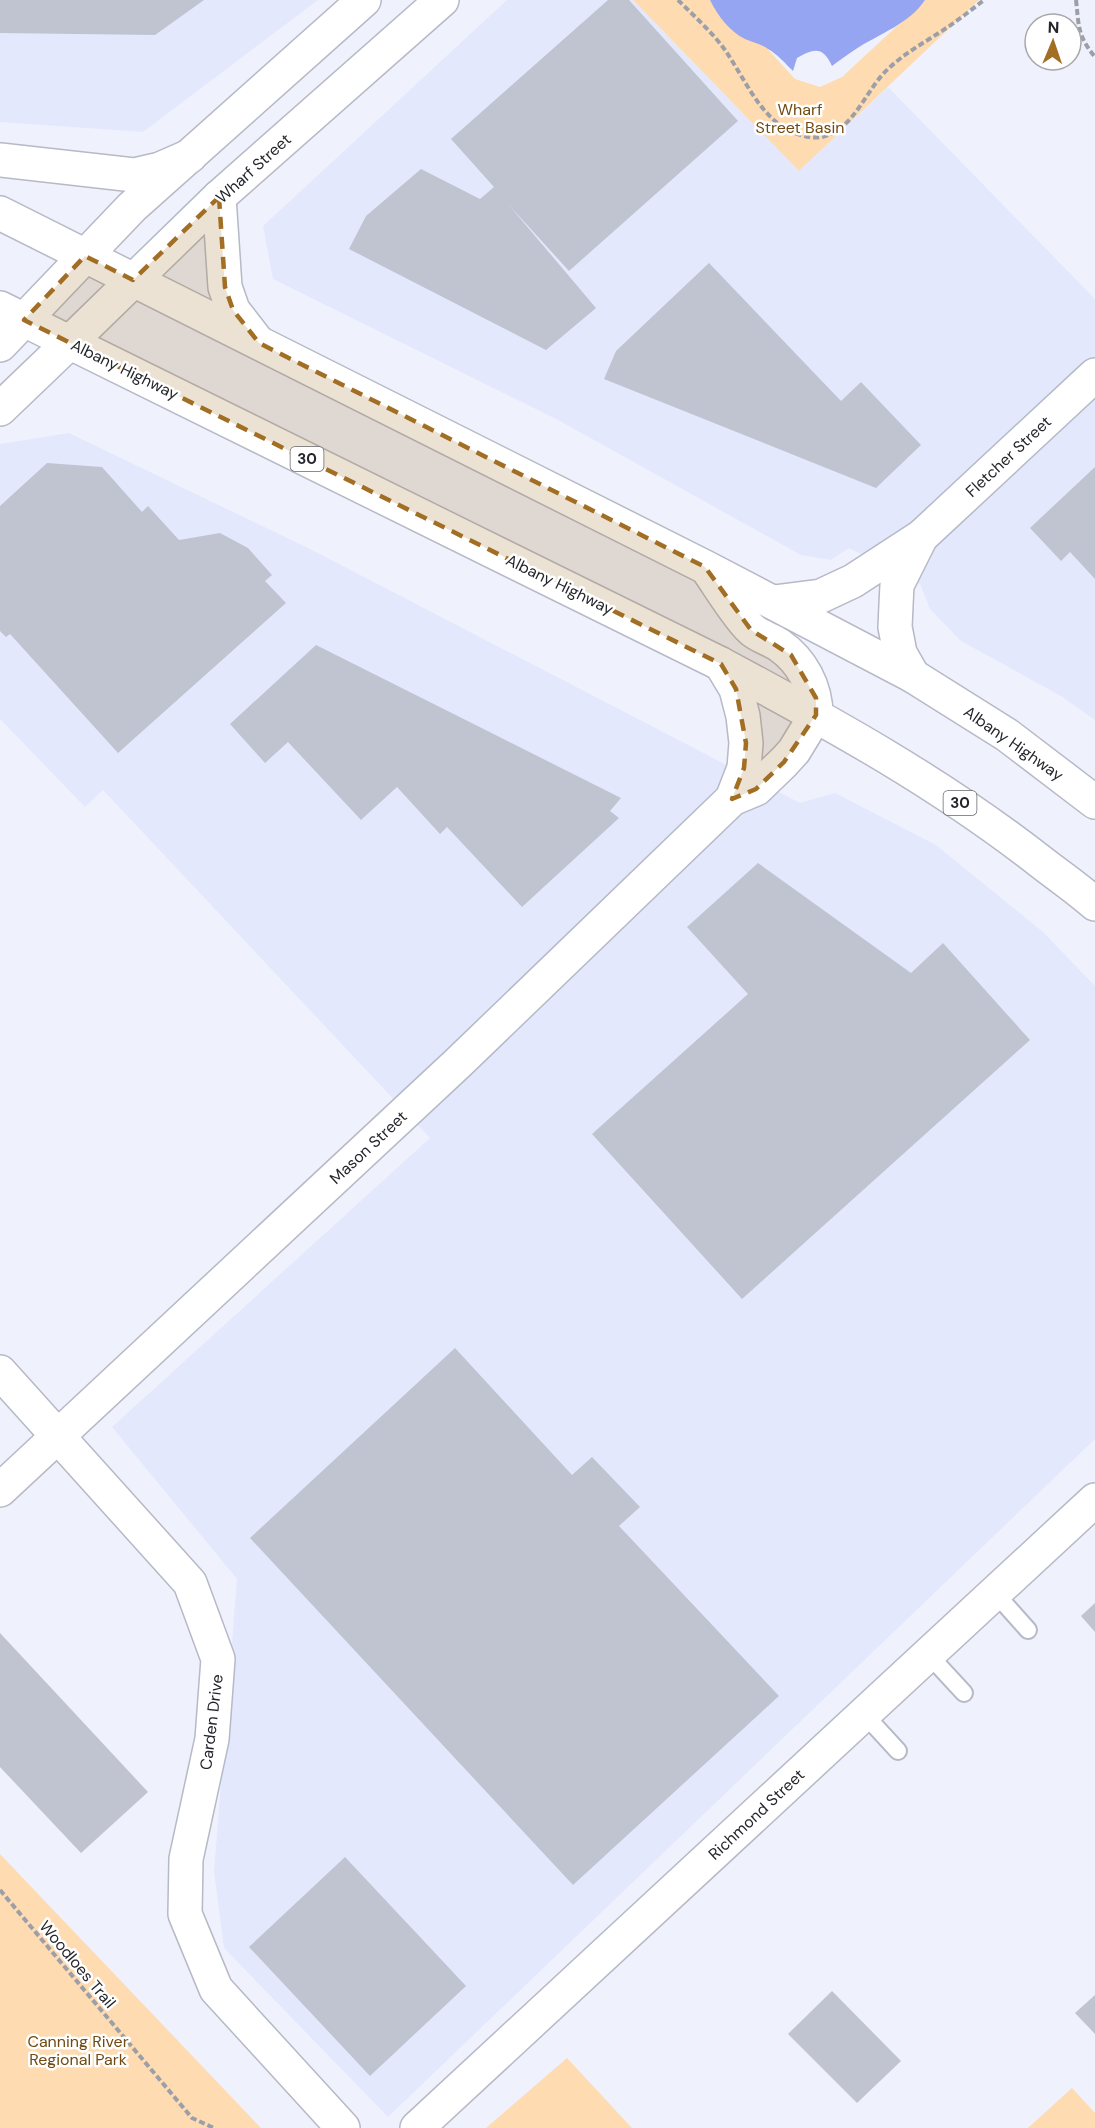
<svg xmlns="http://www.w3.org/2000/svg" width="1095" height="2128" viewBox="0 0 1095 2128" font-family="'DM Sans',sans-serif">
<rect width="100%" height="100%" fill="#eff2fd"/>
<!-- built -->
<g fill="#e3e8fd">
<path d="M0,0h318l-175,132 -143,-10z"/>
<path d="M507,0h126l166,171 89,-84 207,212v421l-34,-24 -100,-55 -31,-32 -10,-25 -71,-36 -18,12 -30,-5 -243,-135 -285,-141 -10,-53z"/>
<path d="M69,433l243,117 488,253 35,-10 101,52 107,87 52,54v453l-707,678 -164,-169 -10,-76 23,-293 -125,-152 318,-289 -327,-348 -18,17 -85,-88v-275z"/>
</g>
<!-- green -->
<g fill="#fedbb0">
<path d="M633,0h90l72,79 25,8 22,-10 83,-77h54l-180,171z"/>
<path d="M0,1854l261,274h-261z"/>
<path d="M567,2058l65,70h-146z"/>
<path d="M1072,2088l23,25v15h-67z"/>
</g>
<!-- water -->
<path fill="#96a5f2" d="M710,0h215c-16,24 -46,34 -69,49 -8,5 -16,11 -24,17 -9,-20 -18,-18 -35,-8l-4,13c-8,-8 -16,-17 -25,-22 -7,-5 -16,-7 -23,-10 -16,-8 -27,-23 -35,-39z"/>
<!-- building -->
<g fill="#c0c3d0">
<path d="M0,0h204l-49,35 -155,-2z"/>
<path d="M608,0h21l109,121 -169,150 -61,-67 88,104 -50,42 -197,-101 17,-33 55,-47 59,30 14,-12 -43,-48z"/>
<path d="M709,263l132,138 20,-19 60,63 -45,43 -272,-109 12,-28z"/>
<path d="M47,463l55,4 40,45 6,-6 31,34 41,-7 28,15 24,27 -7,6 21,22 -168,150 -108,-119 -4,3 -6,-6v-125z"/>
<path d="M1095,467v112l-25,-27 -9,9 -31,-33z"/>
<path d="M316,645l305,153 -11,13 9,7 -97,89 -75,-80 -7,7 -43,-47 -36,33 -73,-78 -23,21 -35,-39z"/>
<path d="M758,863l153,110 32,-30 87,97 -288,259 -150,-165 156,-140 -61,-67z"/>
<path d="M455,1348l117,127 20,-18 48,50 -21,19 160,170 -206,189 -323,-347z"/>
<path d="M1095,1603v29l-14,-16z"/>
<path d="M0,1633l148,159 -67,61 -81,-86z"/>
<path d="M345,1857l121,129 -96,90 -121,-129z"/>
<path d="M832,1991l69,70 -44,42 -69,-69z"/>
<path d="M1095,1995v39l-20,-21z"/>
</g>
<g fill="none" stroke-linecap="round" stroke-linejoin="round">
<!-- service casing -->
<g stroke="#b6b9c6" stroke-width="20">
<g id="service">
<path d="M995,1593l33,37"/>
<path d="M928,1654l36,39"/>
<path d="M864,1714l34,37"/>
</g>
</g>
<!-- minor casing -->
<g stroke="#b6b9c6" stroke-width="36">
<g id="minor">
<path d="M774,602l47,-6 32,-15 69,-45 173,-161"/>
<path d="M721,664l15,25 7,27 3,27 -2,25 -12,31"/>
<path d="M913,676l-13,-23 -5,-26 1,-22 1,-20 24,-48"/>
<path d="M0,1490l458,-427 274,-264 24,-10 28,-27 10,-11 22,-36"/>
<path d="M417,2128l678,-628"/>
</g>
</g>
<!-- tertiary casing -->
<g stroke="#b6b9c6" stroke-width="36">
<g id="tertiary">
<path d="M0,345l24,-25"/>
<path d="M0,409l70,-67"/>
<path d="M0,1372l190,211 28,76 -6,80 -26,120 -1,55 31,75 127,139"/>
</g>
</g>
<!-- secondary casing -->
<g stroke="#b6b9c6" stroke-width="36">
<g id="secondary">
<path d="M24,320l108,-113 232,-207"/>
<path d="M70,342l149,-145 223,-197"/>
</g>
</g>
<!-- trunk casing -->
<g stroke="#b6b9c6" stroke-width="36">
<g id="trunk">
<path d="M0,160l134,15 26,-6 30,-13"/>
<path d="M219,197l6,90 8,23 24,31"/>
<path d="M0,213l705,354 208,109 94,59 88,67"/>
<path d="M0,308l721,356c112,60 219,119 320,198 18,14 37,27 54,42"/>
<path d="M710,573c11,16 28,44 41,56 7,7 19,10 28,16 23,16 37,42 37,70"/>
</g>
</g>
<!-- path -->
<g stroke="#9d9fa8" stroke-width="4" stroke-dasharray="6 3" stroke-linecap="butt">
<path d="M678,0c16,16 34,32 47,50 16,23 29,53 50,71 12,10 31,19 47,16 32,-7 44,-48 66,-68 20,-19 45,-31 67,-47 10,-7 20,-15 29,-22"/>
<path d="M1076,0c3,26 1,35 19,57"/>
<path d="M0,1890l192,228 22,10"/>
</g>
<!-- service -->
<use href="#service" stroke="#fff" stroke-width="16"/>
<!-- minor -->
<use href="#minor" stroke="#fff" stroke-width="33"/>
<!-- tertiary -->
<use href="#tertiary" stroke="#fff" stroke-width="33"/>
<!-- secondary -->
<use href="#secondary" stroke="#fff" stroke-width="33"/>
<!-- trunk -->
<use href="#trunk" stroke="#fff" stroke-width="33"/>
</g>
<!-- marked area -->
<path fill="#a16e24" fill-opacity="0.2" stroke="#a16e24" stroke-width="4.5" stroke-dasharray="12 8" stroke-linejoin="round" d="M219,197l6,90 8,23 26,33 446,224 46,63 40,25 25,43v17l-32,47 -28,27 -24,10 12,-31 2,-25 -10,-54 -15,-25 -697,-344 61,-64 48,24z"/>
<g text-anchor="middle" stroke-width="5" stroke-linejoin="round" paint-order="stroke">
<!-- shield labels -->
<g fill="#fff" stroke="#66676b" stroke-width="1.5">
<rect x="290.5" y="447" width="33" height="24" rx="4.5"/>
<rect x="943.5" y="791" width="33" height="24" rx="4.5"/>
</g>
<g font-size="15" font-weight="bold" fill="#25262b">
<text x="307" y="464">30</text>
<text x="960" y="808">30</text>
</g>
<!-- park labels -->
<g font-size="16" fill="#704a11" stroke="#fff">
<text x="800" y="115">Wharf<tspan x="800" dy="18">Street Basin</tspan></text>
<text x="78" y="2047">Canning River<tspan x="78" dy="18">Regional Park</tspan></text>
</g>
<!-- street labels -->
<g font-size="16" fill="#25262b" stroke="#fff">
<text transform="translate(253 168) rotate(-42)" y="6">Wharf Street</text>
<text transform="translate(125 369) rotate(26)" y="6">Albany Highway</text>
<text transform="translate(1008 456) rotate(-43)" y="6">Fletcher Street</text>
<text transform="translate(560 584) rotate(26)" y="6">Albany Highway</text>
<text transform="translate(1014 743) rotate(35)" y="6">Albany Highway</text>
<text transform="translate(368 1147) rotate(-43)" y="6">Mason Street</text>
<text transform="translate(211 1722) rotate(-83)" y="6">Carden Drive</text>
<text transform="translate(756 1814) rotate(-43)" y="6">Richmond Street</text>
<text transform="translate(78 1964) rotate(50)" y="6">Woodloes Trail</text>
</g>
</g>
<!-- north arrow -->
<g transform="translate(1053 42) rotate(2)"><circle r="28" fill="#ffffff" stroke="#a8a8aa" stroke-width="1.5"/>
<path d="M0-4.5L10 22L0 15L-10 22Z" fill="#a16e24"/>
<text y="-9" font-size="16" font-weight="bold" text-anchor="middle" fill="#25262b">N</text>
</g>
</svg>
